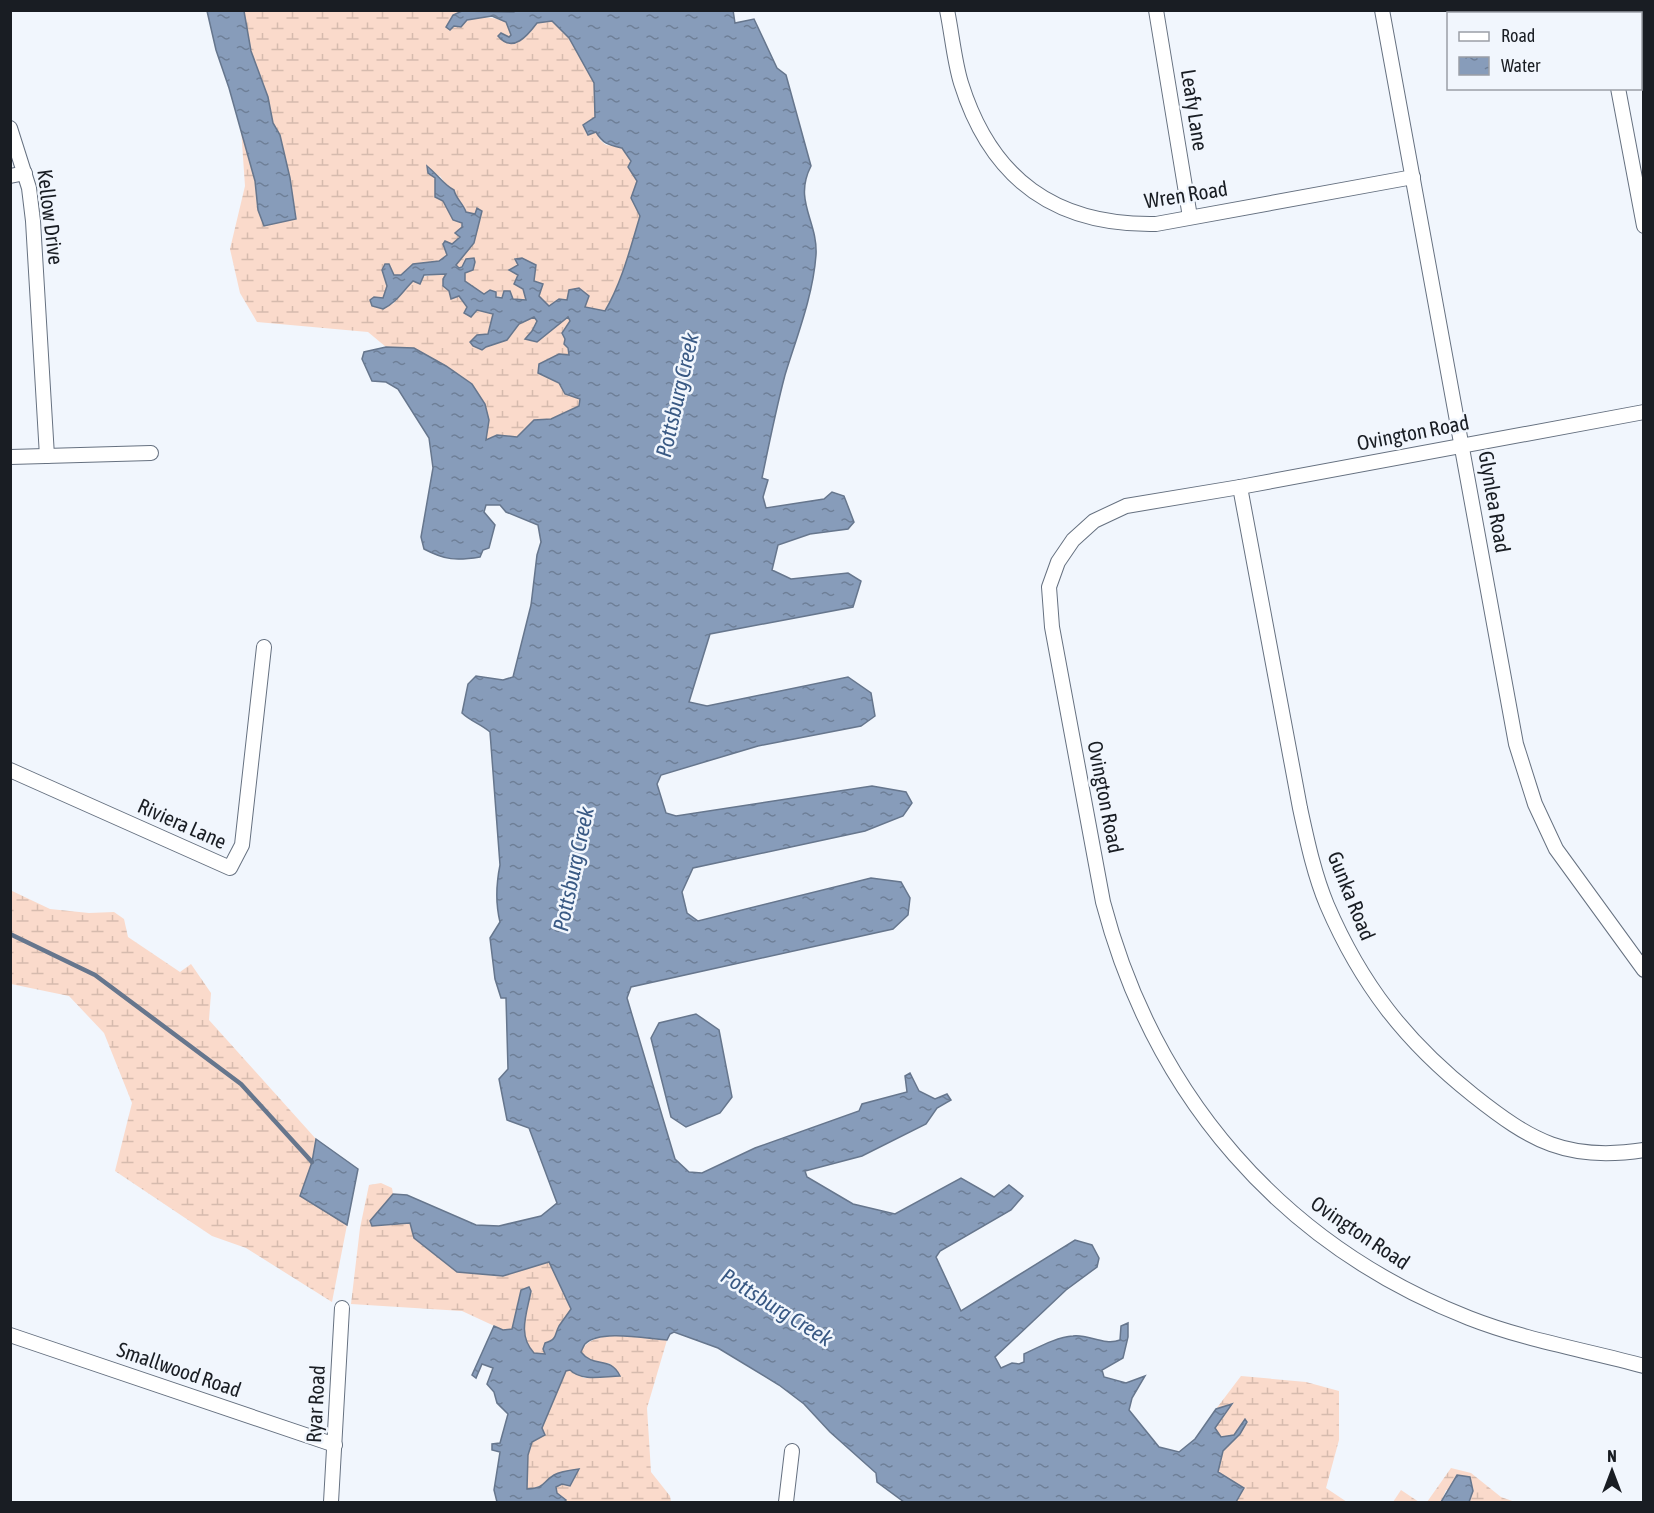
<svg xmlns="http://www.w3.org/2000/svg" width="1654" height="1513" viewBox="0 0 1654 1513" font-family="'Asap Condensed',sans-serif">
<defs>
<pattern id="wetland-marsh" width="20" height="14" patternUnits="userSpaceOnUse" patternTransform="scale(1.5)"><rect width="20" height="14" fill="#fadacb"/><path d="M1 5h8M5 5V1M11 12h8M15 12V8" fill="none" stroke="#d6bbae"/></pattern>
<pattern id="water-ripples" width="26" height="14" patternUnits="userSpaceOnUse" patternTransform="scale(1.5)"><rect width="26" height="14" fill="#879cba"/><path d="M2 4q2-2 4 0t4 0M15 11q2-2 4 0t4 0" fill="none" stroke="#6e7f97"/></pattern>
</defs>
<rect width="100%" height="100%" fill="#f1f6fd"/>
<!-- wetland -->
<g fill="url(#wetland-marsh)">
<path d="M244,11h218l-9,4 -7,13c25,-7 34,-16 60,-6l5,12 -4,9c17,0 21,-9 30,-20l15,-2 17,17 25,45 1,34 -12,9 13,6 4,8 6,5 16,2 9,14 -3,6 9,14 -6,17 9,18c-10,33 -18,65 -35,95l-20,-4 -17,-7 -19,6 -10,-10 -5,-15 -16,-16v10l9,26 -43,-7 -19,-13 -2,-14 -4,1 -3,-3 18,-22 8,-32 -7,3 -9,-2c-2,-9 -10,-13 -12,-22l-7,-4 -7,-10 -5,2 18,42 9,3 -2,14 -8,7h-9l4,11 -8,6 -26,3 -12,11h-7l-5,-11 -7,6 5,16 -4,12 -9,-1 -4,4 2,5 21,-2c17,-25 26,-29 54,-30l-4,12 16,10 8,11 -3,5 13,-2 16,4 -5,20 -5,2 3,11 21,-7 12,-17 15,-6 3,4 -5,10 36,-14 2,4 -5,18 4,17 -10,27 6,11 15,5 -1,7 -28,13 -17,1 -17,17 -20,-2 -8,5h-3l3,-20 -4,-16 -13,-20 -26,-18 -32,-18 -28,-1 -18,-15 -111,-10 -17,-29 -10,-44 15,-63 -4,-58 14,53 3,29 22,-75 -7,-12 -5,-26 -17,-46z"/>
<path d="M10,890l40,19 39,4 25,-1 10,7 4,18 52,35 11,-8 20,29 -2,27 107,119 -4,23 -12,34 47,29 -15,77 -86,-54 -34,-12 -97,-65 17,-68 -28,-70 -35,-37 -58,-12z"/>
<path d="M381,1183l11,5 1,6 -23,27 40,2 93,53 46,-14 22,47c-11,15 -17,29 -26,45l-11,-1c-17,-18 -7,-40 -3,-62l-2,-4 -8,3 -9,39 -9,1 -41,-19 -111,-7 9,-76 9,-43z"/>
<path d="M612,1335l55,5 -20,68 4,64 19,24 1,6h-107l2,-2 -9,-7 -1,-6 5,-3 -8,-9c-8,10 -14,13 -27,14l2,-34 4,-13 13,-7 -3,-7 24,-57 4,-1 14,8 36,-2 -11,-13c-11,0 -21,-1 -28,-11 6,-13 18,-14 31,-17z"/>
<path d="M1241,1376l65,6 33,9v49l-13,48 21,14h-113h2l-18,-30 5,-21 17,-17 5,-15 -11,16 -13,3 -6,-10 16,-24 -15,5z"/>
<path d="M1451,1468l20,5 30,24 14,5h-46l4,-11 -27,-1 -5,12h-14z"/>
<path d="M1401,1490l18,12h-26z"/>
</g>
<!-- water -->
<g fill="url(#water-ripples)" stroke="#66768d" stroke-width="1.5">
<path d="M207,11h37l7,40 17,46 5,26 7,12 10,43 6,41 -32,7 -6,-16 -3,-29 -26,-93 -13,-38z"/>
<path d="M462,11l52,1 1,-2h218l2,13 19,-4 23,49 9,7 25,91c-18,35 7,55 5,89 -3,41 -19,81 -31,120 -9,34 -16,69 -23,103l6,2 -5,17 3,11 58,-9 8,-7 12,4 10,26 -6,7 -38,5 -32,11 -6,25 19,9 57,-6 13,8 -8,26 -143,27 -21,68 18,4 141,-29 23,16 4,23 -14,10 -103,20 -97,29 -4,9 9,29 10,3 196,-30 34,6 6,11 -9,13 -38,15 -172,37 -11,24 5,21 11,8 173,-43 30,4 9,16 -2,17 -15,14 -262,58 -4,11 48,161 14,13 13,1 53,-25 104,-37 3,-7 45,-12 -2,-16 5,-3 9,18 16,8 12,-5 4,6 -14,8 -11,16 -64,32 -57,15 2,6 46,27 42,10 66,-36 33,19 15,-12 14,11 -12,14 -71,41 -4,6 25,54 114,-71 17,5 7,13 -2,9 -31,23 -71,67 6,11 11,-5 7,1 5,-2v-8c15,-7 33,-17 49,-18 16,-2 31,10 47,4l1,-14 7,-3v14l-5,21 -21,12 2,7 22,6 19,-7 -13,22 -3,12 30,37 20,5 16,-13 21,-30 16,-5 -17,24 6,9 13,-2 11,-16 2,3 -7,12 -17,17 -5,21 26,16 -8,14h-332l-27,-20 -1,-9 -46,-41 -26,-28 -25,-19 -61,-37 -44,-16 -4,2 -3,6c-19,-1 -67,-11 -82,4 -1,1 -3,6 -4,8 13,17 29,3 39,24 -15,0 -38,6 -50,-6l-4,1 -24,57 3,7 -13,7 -4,13 -1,34c19,-1 14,-6 27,-14 7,-4 17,-5 25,-6l-9,17 -8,-2 -6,3 1,6 9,7 -2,2h-67l-3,-12 6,-38 -8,-2v-6l8,-1 8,-29 -11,-11 -3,-11 -7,-8 6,-16 -11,-4 -6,14 -4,-3 22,-49 9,4 9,-1 9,-39 8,-3 2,4c-4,22 -14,44 3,62l11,1 -2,-5 2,-6c13,-4 9,-8 14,-17 4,-6 8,-11 12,-17l-22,-47 -46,14 -46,-4 -43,-34 -4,-15 -38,3 -2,-5 23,-27 14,1 69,30 23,1 42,-10 16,-13 -28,-75 -22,-8 -8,-41 9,-10 -2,-71h-5l-6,-19 -5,-41 10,-16c-5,-20 -4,-37 0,-57l-10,-133c-9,-8 -20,-11 -28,-19l6,-29 8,-8 27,4 10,-3 18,-72 6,-50 4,-13 -3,-17 -32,-13 -6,-7h-14l-2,7 11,13 -6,23 -6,2 -3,7c-24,4 -35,3 -56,-8l-3,-12 12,-69 -4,-30 -31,-49 -12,-7 -14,-1 -10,-22 2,-7 22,-5 28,1 32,18 26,18 13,20 4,16 -3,20 11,-5 20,2 17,-17 17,-1 28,-13 1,-7 -15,-5 -6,-11 -21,-10 1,-9 20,-10 10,1 -1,-7 -4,-4 1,-5 -3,-6 8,-12 -2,-4 -31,25 -12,-3 7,-8 5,-10 -3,-4 -15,7 -12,16 -21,7 -4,3 -9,-4 -3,-4 7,-7 11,-1 5,-20 -16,-4 -6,7 -7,-4 3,-6 -8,-11 -8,3 -2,-8 -6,-5v-7l3,-5 -22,1 -4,9 -7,-3c-10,10 -17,22 -30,28l-11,-3 -2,-6 4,-3 9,1 4,-12 -5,-16 3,-6h4l5,11h7l12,-11 26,-3 8,-6 -4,-11 2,-3 7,3 8,-7 -5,-4 7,-6v-4l-9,-3 -10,-19 -8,-4v-19l-7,-5 -1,-7c10,8 17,19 27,24 2,9 9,13 12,22l9,2 2,-6 5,3 -8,32 -18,22 3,3 3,-1 4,-8 8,-1 1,4 -2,8 -8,3v8l19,13 6,-4 6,2v5l6,1 2,-7h6l3,8 13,1 -3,-11 -9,-5 4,-9 -9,-5 9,-5 -3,-6 7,-1 14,7 -2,16 9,3 -4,12 10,10 10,-7 8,1 2,-10 10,-2 10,8 -4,11 20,4c17,-29 25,-62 35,-95l-9,-18 6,-17 -9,-14 3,-6 -9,-13c-13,-3 -19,-4 -26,-16l-8,3 -5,-10 12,-8 -1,-34 -25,-45 -17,-17 -15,2c-9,12 -24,31 -39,13l3,-3 8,4 2,-2 -5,-13 -14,-6 -25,4 -6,7 -7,-1 -4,4 -4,-3 7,-12z"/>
<path d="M696,1014l23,16 13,67 -12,16 -34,14 -15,-10 -20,-79 8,-15z"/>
<path d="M316,1139l42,30 -11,56 -47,-29 12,-34z"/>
<path d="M1457,1475l13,2 3,14 -4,11h-28z"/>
</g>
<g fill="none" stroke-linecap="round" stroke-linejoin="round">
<!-- stream -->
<path stroke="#66768d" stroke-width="4.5" d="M10,934l85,41 146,109 71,78"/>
<!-- street casing -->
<g stroke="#667180" stroke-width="16">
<g id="street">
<path d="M947,10c5,24 7,50 14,73 30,96 94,143 195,141l257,-47"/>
<path d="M1156,10l34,207"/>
<path d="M1382,10l134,734 19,60 21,45 88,121"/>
<path d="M1604,10v4"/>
<path d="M1618,88l26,138"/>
<path d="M10,128l19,60 4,33 14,235"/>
<path d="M10,176l15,-3"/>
<path d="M1644,412l-404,75 -114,19 -32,15 -21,19 -15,22 -9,25 3,40 51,275c51,194 178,342 366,416 56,22 116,32 175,48"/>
<path d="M10,457l141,-4"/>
<path d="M1240,487l60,321c7,32 14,66 27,97 34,79 78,136 146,190 58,46 94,67 171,55"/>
<path d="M10,770l220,98 12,-23 22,-198"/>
<path d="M10,1335l325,110"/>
<path d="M331,1502l11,-194"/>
<path d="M786,1502l6,-51"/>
</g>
</g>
<!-- street -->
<use href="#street" stroke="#fff" stroke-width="14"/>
</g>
<g text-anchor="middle" stroke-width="5" stroke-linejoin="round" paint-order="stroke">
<!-- street labels -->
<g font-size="21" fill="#191d23" stroke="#f1f6fd">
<text transform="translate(1194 110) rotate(81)" y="7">Leafy Lane</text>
<text transform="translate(1186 195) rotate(-9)" y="7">Wren Road</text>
<text transform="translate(50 217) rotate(83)" y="7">Kellow Drive</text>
<text transform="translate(1413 433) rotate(-11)" y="7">Ovington Road</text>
<text transform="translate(1494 502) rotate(80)" y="7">Glynlea Road</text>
<text transform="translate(1105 797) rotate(79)" y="7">Ovington Road</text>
<text transform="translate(182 824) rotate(24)" y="7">Riviera Lane</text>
<text transform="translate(1351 896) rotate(68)" y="7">Gunka Road</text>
<text transform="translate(1360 1233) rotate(34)" y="7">Ovington Road</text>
<text transform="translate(179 1370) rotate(19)" y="7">Smallwood Road</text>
<text transform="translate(316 1404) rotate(-87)" y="7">Ryar Road</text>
</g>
<!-- water labels -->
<g font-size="22" font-style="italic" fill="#395984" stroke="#f1f6fd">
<text transform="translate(677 395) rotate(-77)" y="8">Pottsburg Creek</text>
<text transform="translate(573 869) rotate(-78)" y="8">Pottsburg Creek</text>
<text transform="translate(777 1307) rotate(32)" y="8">Pottsburg Creek</text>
</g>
</g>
<!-- border -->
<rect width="1654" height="1513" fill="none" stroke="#191d23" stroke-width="24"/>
<!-- legend -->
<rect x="1447" y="12" width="195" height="78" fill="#f1f6fd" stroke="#9b9fa6" stroke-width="1.5"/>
<rect x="1459" y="32" width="30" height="9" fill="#ffffff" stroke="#9b9fa6" stroke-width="1.5"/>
<text x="1501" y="42" font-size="18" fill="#191d23">Road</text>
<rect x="1459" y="57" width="30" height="18" fill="url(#water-ripples)" stroke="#9b9fa6" stroke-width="1.5"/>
<text x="1501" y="72" font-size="18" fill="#191d23">Water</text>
<!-- north arrow -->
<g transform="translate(1612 1471)" stroke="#f1f6fd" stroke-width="4.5" paint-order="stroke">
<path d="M0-4.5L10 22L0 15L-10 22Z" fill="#191d23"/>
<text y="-9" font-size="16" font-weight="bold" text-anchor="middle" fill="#191d23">N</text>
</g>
</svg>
